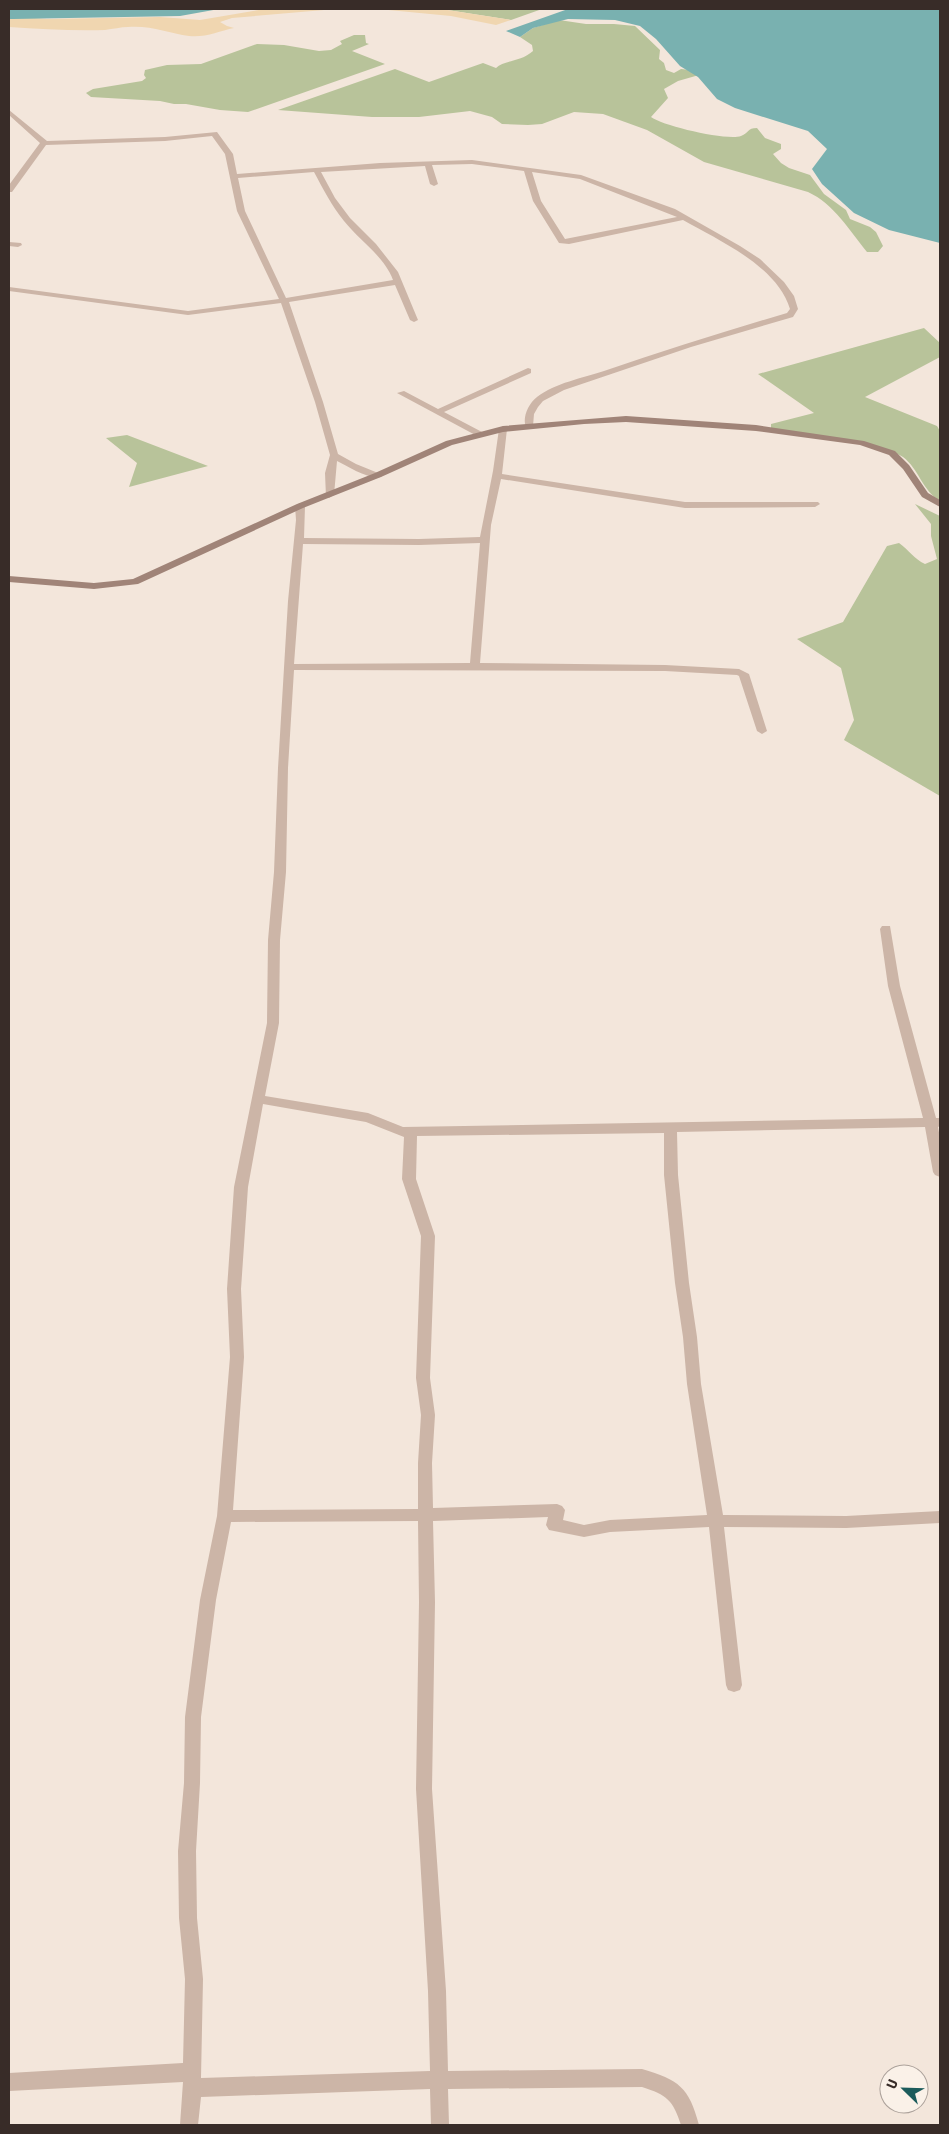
<svg xmlns="http://www.w3.org/2000/svg" width="949" height="2134" viewBox="0 0 949 2134" font-family="'Asap Condensed',sans-serif">
<rect width="100%" height="100%" fill="#f3e6db"/>
<!-- green -->
<g fill="#b8c39a">
<path d="M441,9h101l-31,11z"/>
<path d="M559,20l27,4h28l21,2 25,24 -1,9 5,4 2,7 8,3 7,-4 18,2v4l-21,6 -14,8 4,9 -17,19c12,9 76,24 90,19 8,-3 6,-8 16,-8l8,10 16,6v5l-8,5 8,9 8,5 21,7 14,19 22,16 4,9 20,8 6,5 7,14 -5,6h-11c-18,-22 -33,-48 -59,-60l-104,-30 -57,-32 -44,-16 -29,-2 -32,12 -14,1 -26,-1 -10,-7 -22,-6 -51,6h-47l-94,-7 117,-41 34,13 54,-19 13,5c8,-8 25,-6 37,-17l-1,-6 -12,-8 13,-9z"/>
<path d="M354,35h11l1,8 3,1 -17,7 33,13 -137,48 -28,-2 -34,-6h-12l-14,-3 -69,-4 -5,-4 7,-4 49,-8 4,-3 -2,-3 1,-5 22,-5 34,-1 56,-20 27,1 35,6 12,-1 11,-6 -2,-3z"/>
<path d="M924,328l16,15v14l-75,40 72,29 3,5v70c-18,-11 -21,-32 -37,-44 -9,-6 -20,-8 -29,-12l-103,-13v-8l43,-11 -56,-39z"/>
<path d="M127,435l81,31 -79,21 8,-24 -31,-25z"/>
<path d="M915,504l25,12v280l-96,-56 10,-20 -13,-52 -44,-29 46,-17 44,-76 12,-3c10,7 15,16 26,21l12,-5 -6,-23v-12z"/>
</g>
<!-- sand -->
<path fill="#f0d6b0" d="M265,9h176l70,11 -15,5 -45,-9 -73,-7 -54,1 -92,8 -12,4 7,4 7,2c-15,3 -29,10 -45,8 -20,-3 -39,-11 -61,-9 -7,0 -15,2 -23,3 -32,1 -64,-1 -96,-3v-11l38,3 113,-2 40,3z"/>
<!-- water -->
<g fill="#79b1b0">
<path d="M9,9h210l-39,7 -167,3h-4z"/>
<path d="M568,9h372v234l-51,-13 -35,-17 -32,-29 -10,-15 15,-20 -19,-18 -73,-23 -18,-9 -19,-22 -18,-11 -24,-27 -16,-13 -25,-6 -47,-1 -35,9 -13,9 -14,-6z"/>
</g>
<g fill="none" stroke-linecap="round" stroke-linejoin="round">
<!-- minor -->
<g fill="#ccb5a7" fill-rule="evenodd">
<path d="M9,110l38,31 118,-4 52,-5 16,22 4,20 143,-11 92,-3 109,15 94,34 65,37 20,13 24,23 10,14 4,13 -5,8 -102,30 -127,43 -21,11 -5,6 -4,7 -1,12 -7,2c-4,-10 2,-24 11,-31 18,-14 46,-19 67,-26 61,-21 122,-40 183,-58l3,-4c-13,-43 -70,-68 -107,-89l-114,24 -10,-1 -26,-42 -9,-30 -52,-7 -40,1 6,19 -4,2 -4,-2 -5,-18 -104,6 14,26 15,20 26,26 22,28 20,48 -4,2 -4,-2 -15,-35 -106,17 34,100 15,52 18,10 27,11 -2,2c-14,2 -32,-10 -44,-16l-3,34 -5,3 -3,-1 -1,-24 5,-18 -15,-53 -34,-99 -93,12 -179,-24v-4l179,24 91,-12 -42,-88 -12,-57 -13,-18 -47,5 -119,4 -34,47h-3v-7l31,-42 -31,-28zM314,172c9,17 18,34 30,49 16,20 40,35 49,59l-107,18 -41,-87 -7,-33zM532,172l48,7 97,38 -112,22 -24,-38z"/>
<path d="M9,242l12,1 1,2 -4,2 -9,-1z"/>
<path d="M528,368l3,1v4l-87,39 38,20 1,2 -4,3 -82,-44 7,-2 34,18z"/>
<path d="M503,426l4,3 -5,45 183,28h133l2,2 -5,3 -130,1 -184,-29 -10,46 -11,138 185,2 74,4 10,5 18,57 -5,3 -5,-3 -18,-55 -2,-1 -72,-4 -371,-1 -6,98 -2,104 -6,68 -1,83 -14,73 103,17 35,14 520,-9 -35,-132 -8,-57 2,-3h8l10,60 36,132h4v8l-2,1 2,11v39l-5,-2 -2,-3 -8,-45 -248,5 1,43 11,108 8,54 4,47 22,131 123,1 94,-5v12l-94,5 -122,-1 18,158 -2,5 -6,2 -6,-2 -2,-5 -17,-158 -99,5 -26,5 -35,-7 -3,-5 2,-8 -115,4 2,81 -3,187 14,202 2,80 194,-2c37,11 47,18 57,56h-18c-8,-25 -14,-30 -39,-38l-194,2 1,36h-18l-1,-36 -229,8 -3,28h-18l3,-43 -174,9v-18l174,-10 2,-84 -6,-61 -1,-67 6,-68 1,-66 15,-117 17,-84 13,-159 -3,-68 7,-102 33,-164 1,-83 6,-68 4,-104 10,-167 8,-81 -1,-14 5,-3 5,3 -1,32 115,1 61,-2 13,-66 6,-42zM480,543l-10,120 -176,1 9,-120 116,1zM263,1104l103,18 38,15 -2,42 19,57 -5,142 5,37 -3,48v46l-185,1 11,-153 -3,-68 7,-102zM664,1133v42l11,108 8,54 4,47 20,131 -97,5 -26,5 -21,-5 2,-10 -3,-4 -5,-2 -124,4 -1,-45 3,-48 -5,-37 5,-142 -19,-57 1,-43zM418,1521l1,81 -3,187 12,202 2,80 -229,7 2,-99 -6,-61 -1,-67 4,-68 1,-66 15,-117 15,-78z"/>
</g>
<!-- secondary -->
<path fill="#a08478" fill-rule="evenodd" d="M626,416l130,9 108,16 31,10 14,14 19,28 12,7v7l-18,-10 -19,-28 -14,-14 -29,-10 -104,-14 -130,-9 -42,2 -81,8 -51,13 -71,32 -78,31 -165,76 -44,5 -85,-7v-6l85,7 39,-4 164,-75 78,-31 71,-32 57,-15z"/>
</g>
<!-- border -->
<rect width="949" height="2134" fill="none" stroke="#382c28" stroke-width="20"/>
<!-- north arrow -->
<g transform="translate(904 2089) rotate(293)"><circle r="24" fill="#faf1e8" stroke="#aca29b"/>
<path d="M0-4L9 19L0 12L-9 19Z" fill="#1b5b5b"/>
<text y="-8" font-size="14" font-weight="bold" text-anchor="middle" fill="#382c28">U</text>
</g>
</svg>
